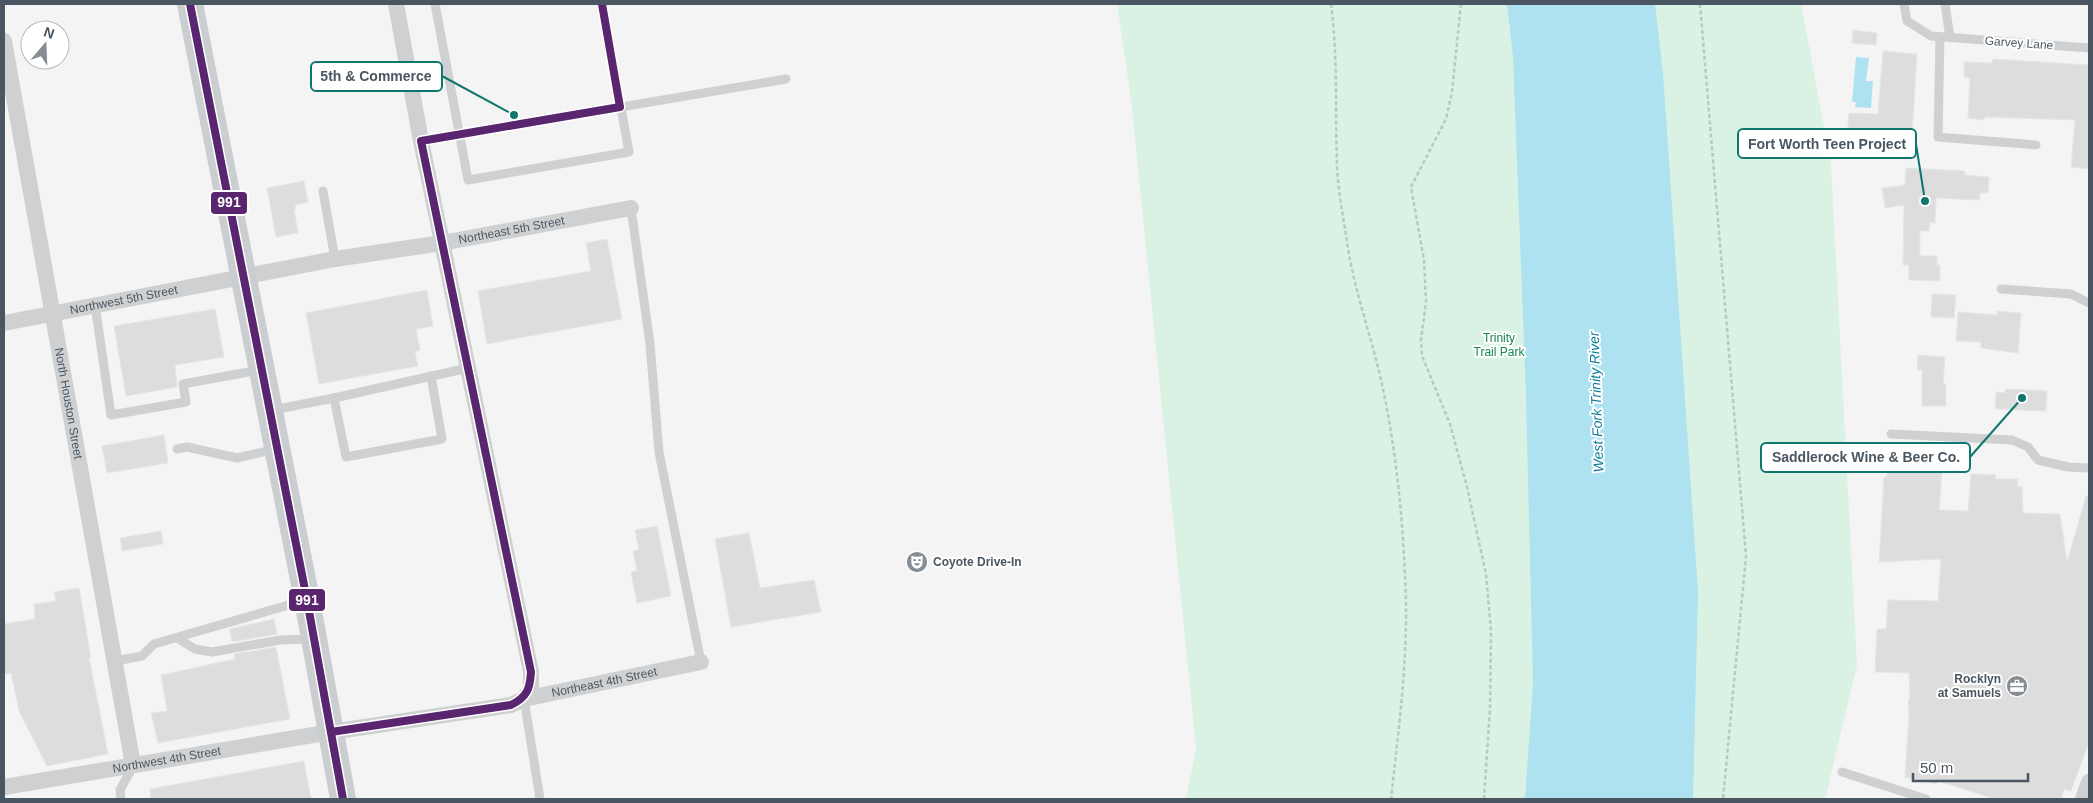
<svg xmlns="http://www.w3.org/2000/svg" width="2093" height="803" viewBox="0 0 2093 803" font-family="Helvetica,sans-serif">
<rect width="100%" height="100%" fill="#f4f4f4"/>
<!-- green -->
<path fill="#d9f2e3" d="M1117,4h684l30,160 26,501 -32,134h-639l10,-51 -65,-649z"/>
<!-- water -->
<g fill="#aee2f0">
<path d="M1507,4h148l8,69 35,519 -5,207h-168l8,-115 -7,-288 -13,-339z"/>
<path d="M1856,57l13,1 -3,23h7l-2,27 -16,-1 1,-5h-4z"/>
</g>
<!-- building -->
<g fill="#ddddde" stroke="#e5e6e7">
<path d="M1853,30l24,3 -1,12 -24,-2z"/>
<path d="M1883,51l34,3 -6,98 -65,-3 3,-36 29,1z"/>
<path d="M1993,59l96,6v104l-18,-2 4,-47 -90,-3 -1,3 -16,-2 2,-40 -6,-1v-15l28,1z"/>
<path d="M1906,168l59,3v4l24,2 -1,16h-8v7l-44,-2 -1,25 -5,-1 -1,9h-9v25h17v9h3v16l-31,-1v-15h-6l1,-60 -19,3 -3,-20 23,-3z"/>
<path d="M304,181l4,21 -13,3 1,4h-2l4,24 -22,4 -9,-49z"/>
<path d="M607,239l15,80 -135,25 -9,-53 113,-20 -5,-28z"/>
<path d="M427,290l6,36 -17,3 4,21 -5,2 3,14 -99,18 -13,-71z"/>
<path d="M1932,294l24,1 -2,23 -23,-1z"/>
<path d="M215,309l9,48 -49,8 2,22 -51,9 -12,-70z"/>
<path d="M1997,311l24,2 -3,40 -37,-5v-6l-25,-1 2,-29 39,3z"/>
<path d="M1918,355l27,2 -2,27h3v22h-24v-36h-5z"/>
<path d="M2005,389l42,2 -1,20 -51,-2 1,-17 9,1z"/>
<path d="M164,435l4,28 -61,10 -5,-27z"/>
<path d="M1890,453l27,1 -1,3 27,1 -4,52 29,1 3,-37 25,1 -1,4h23l-1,8 5,-1 1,27 37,1 7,48 19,-66h3v246l-18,49 -7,-2 -3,10h-66l-57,-18 -2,3 -31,-7 4,-63 -1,-14 2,-2 -1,-25 -34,-1 2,-43h9l2,-29 50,1 3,-42 -62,3 5,-85h3v-7h2z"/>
<path d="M657,526l14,70 -34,7 -6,-31 6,-1 -4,-20 6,-2 -4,-19z"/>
<path d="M161,531l2,13 -41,7 -2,-13z"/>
<path d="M749,533l11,55 54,-8 7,32 -90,15 -16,-88z"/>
<path d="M79,588l12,70h-2l19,96 -61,12 -28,-55 -8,-38 -7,1v-50l31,-5 -1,-15 22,-3 -2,-9z"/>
<path d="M274,619l3,15 -45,8 -2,-13z"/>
<path d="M276,647l14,72 -132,24 -7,-30 16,-2 -6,-36 74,-16 -1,-5z"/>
<path d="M304,761l7,38h-160l-1,-10z"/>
</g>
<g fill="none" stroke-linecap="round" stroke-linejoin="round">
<!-- path -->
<g stroke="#bcc7c4" stroke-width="2.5" stroke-dasharray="4 2.5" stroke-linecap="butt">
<path d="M1331,4c7,53 4,108 6,161 1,25 6,51 10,76 7,52 27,101 37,153 14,68 20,139 22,208 1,66 -8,132 -15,197"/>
<path d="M1461,4l-9,88 -6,27 -35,68 13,73 2,42 -5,38 1,16 28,68 17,63 19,87 5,57 -1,77 -6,91"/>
<path d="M1700,4l46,552 -23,243"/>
</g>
<!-- service -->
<g stroke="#ced0d2" stroke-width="9">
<path d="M435,4l33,176 161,-28 -27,-148"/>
<path d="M1904,4l3,17 24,15 158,12"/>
<path d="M1945,4l5,34"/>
<path d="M1940,37l-2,100 98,8"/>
<path d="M421,141l365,-62"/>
<path d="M323,191l12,68"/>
<path d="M631,208l19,136 9,108 42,210"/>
<path d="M2001,289l70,5 18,9"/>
<path d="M95,305l16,110 75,-13 -3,-18 76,-14"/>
<path d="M431,376l11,63 -96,18 -12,-59 134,-30"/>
<path d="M273,410l61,-12"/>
<path d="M1891,434l121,6 16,7 10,13 30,7 21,1"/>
<path d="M177,449l10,-2 50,11 39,-9"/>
<path d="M177,638l18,11 17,3 68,-12 31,-1"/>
<path d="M116,661l26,-5 12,-12 152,-44"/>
<path d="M524,699l16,100"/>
<path d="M1842,772l84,27"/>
<path d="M121,799l-1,-9 13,-24"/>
</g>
<!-- minor -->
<g stroke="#ced0d2" stroke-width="16">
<path d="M396,4l25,137 110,531v17l-7,10"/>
<path id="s1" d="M4,41l129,724"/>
<path id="s2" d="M4,323l331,-64 107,-16 189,-35"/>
<path id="s3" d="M4,787l327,-55 180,-27 13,-6 177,-37"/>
<path d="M2083,799l6,-17"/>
</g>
<!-- primary -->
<path stroke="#caced1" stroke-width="26" d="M190,4l117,596 36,199"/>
<!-- bus-1 casing -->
<g stroke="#fff" stroke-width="11">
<g id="bus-1">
<path d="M190,4l117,596 36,199"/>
<path d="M331,732l180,-27c16,-8 19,-16 20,-33l-110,-531 199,-34 -18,-103"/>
</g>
</g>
<!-- bus-1 -->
<use href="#bus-1" stroke="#5a256f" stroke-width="8"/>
</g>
<!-- icons -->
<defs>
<g id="theatre-disc" transform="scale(1.125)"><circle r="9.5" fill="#868d94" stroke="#fff"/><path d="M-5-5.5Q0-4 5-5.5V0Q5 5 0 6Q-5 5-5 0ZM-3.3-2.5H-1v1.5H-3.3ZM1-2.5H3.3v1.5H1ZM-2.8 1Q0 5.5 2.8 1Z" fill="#fff"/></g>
<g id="office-disc" transform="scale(1.125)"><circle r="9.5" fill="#868d94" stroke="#fff"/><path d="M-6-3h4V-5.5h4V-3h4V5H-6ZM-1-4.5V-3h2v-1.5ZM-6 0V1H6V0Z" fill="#fff"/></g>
</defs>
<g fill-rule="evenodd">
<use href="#theatre-disc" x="917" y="562"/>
<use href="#office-disc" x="2017" y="686"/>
</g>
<g text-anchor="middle" stroke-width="4" stroke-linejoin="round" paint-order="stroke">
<!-- street labels -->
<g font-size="12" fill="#4a5661" stroke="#fff">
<text transform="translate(2019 43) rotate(4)" y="4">Garvey Lane</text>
<text dy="4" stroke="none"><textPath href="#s2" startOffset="516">Northeast 5th Street</textPath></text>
<text dy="4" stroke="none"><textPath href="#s2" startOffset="122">Northwest 5th Street</textPath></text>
<text dy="4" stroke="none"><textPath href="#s1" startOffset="368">North Houston Street</textPath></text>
<text dy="4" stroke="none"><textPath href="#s3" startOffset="610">Northeast 4th Street</textPath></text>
<text dy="4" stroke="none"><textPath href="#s3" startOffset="165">Northwest 4th Street</textPath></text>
</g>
<!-- park labels -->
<g font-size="12" fill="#17864f" stroke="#fff">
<text x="1499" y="342">Trinity<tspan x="1499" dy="14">Trail Park</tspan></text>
</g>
<!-- poi labels -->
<g font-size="12" font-weight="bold" fill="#4a5661" stroke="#fff" text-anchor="start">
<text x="933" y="566">Coyote Drive-In</text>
<text x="2001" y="683" text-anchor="end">Rocklyn<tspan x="2001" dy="14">at Samuels</tspan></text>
</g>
<!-- water labels -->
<g font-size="14" font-style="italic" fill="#0c7c9b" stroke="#fff">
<text transform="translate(1596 402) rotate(-92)" y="5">West Fork Trinity River</text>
</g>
</g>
<!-- callouts -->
<path fill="none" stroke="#0f766e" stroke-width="2" d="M514 115L442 76M1925 201L1916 144M2022 398L1970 457"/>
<g fill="#0f766e" stroke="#fff" stroke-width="2">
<circle cx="514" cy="115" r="5"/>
<circle cx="1925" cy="201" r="5"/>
<circle cx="2022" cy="398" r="5"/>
</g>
<g fill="#fff" stroke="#0f766e" stroke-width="2">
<rect x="311" y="62" width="131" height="29" rx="5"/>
<rect x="1738" y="129" width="178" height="29" rx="5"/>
<rect x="1761" y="443" width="209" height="29" rx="5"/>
</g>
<g font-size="14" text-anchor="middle" font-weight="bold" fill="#4a5661">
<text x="376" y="81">5th &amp; Commerce</text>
<text x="1827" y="149">Fort Worth Teen Project</text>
<text x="1866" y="462">Saddlerock Wine &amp; Beer Co.</text>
</g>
<g stroke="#fff" stroke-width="2">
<rect x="210" y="191" width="38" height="24" rx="5" fill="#5a256f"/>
<rect x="288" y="588" width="38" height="24" rx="5" fill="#5a256f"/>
</g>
<g font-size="14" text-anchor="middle" font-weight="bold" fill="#fff">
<text x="229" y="207">991</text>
<text x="307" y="605">991</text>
</g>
<!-- border -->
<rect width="2093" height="803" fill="none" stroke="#4a5661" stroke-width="10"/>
<!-- north arrow -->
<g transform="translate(45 45) rotate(19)"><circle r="24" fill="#ffffff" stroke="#b7bbc0"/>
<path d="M0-4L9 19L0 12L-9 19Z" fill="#868d94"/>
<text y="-8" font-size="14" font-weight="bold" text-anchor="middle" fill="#4a5661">N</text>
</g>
<!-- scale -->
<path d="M1913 773v8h115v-8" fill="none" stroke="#4a5661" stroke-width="2.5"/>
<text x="1920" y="773" font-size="15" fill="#4a5661" stroke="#ffffff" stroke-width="4" paint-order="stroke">50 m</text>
</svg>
